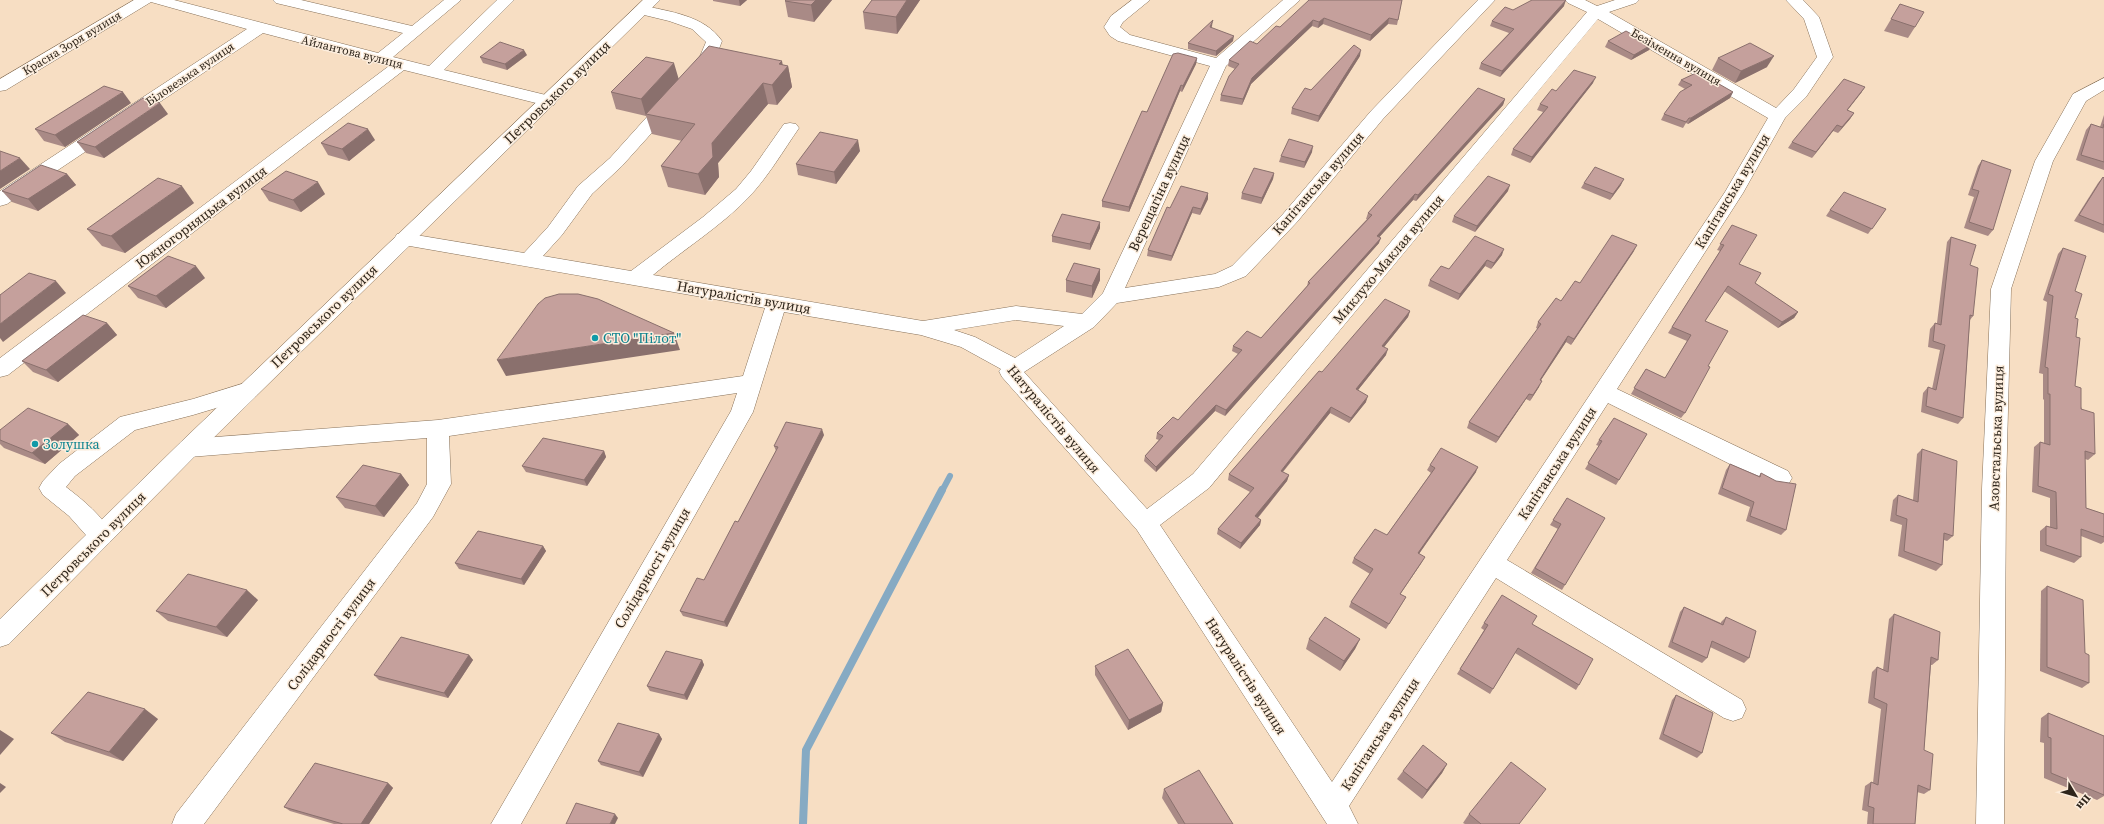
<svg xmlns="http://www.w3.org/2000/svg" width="2104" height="824" viewBox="0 0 2104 824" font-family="'Source Serif 4',serif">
<rect width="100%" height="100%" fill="#f7dec3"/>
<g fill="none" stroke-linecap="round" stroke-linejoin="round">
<!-- stream-far1 -->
<path stroke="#86aac3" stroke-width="6" d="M942,491l8,-15"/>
<!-- stream -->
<path stroke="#86aac3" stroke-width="8" d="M803,824l3,-74 136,-260"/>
<!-- minor casing -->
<g stroke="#877159" stroke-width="1">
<g id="minor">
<path d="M134,0h40l204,53 25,-20 -127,-30 -3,-3h28l111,26 32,-26h17l-68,57 36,9 68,-66h17l-70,70 110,27 2,4 -2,4 -6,1 -144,-36 -396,305 -8,2v-19l389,-292 -126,-33 -256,171 -7,2v-15l247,-162 -96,-27 -145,88 -6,1v-12z"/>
<path d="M1132,0h18l-27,22 -3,5 10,8 86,23 67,-58h17l-74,66 -101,222 90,-14 17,-8 51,-52 88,-103 107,-111h17l-112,119 -86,103 -51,54 -27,11 -102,16 -23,24 -70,45 123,137 46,-35 394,-462 -19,-9 -3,-3h20l12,6 18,-6h24l-3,3 -27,9 167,96 18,-19 23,-32 -13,-38 -18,-19h17l16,17 14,40 -27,40 -21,21 -42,75 -126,196 171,82 4,7 -4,7 -8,2 -8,-2 -164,-82 -101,157 235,140 4,9 -4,9 -9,3 -9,-3 -228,-140 -147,228 9,18h-31l-190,-294 -135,-153 -3,-6 2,-2 -40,-22 -40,-12 -137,-23 -31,100 -232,412h-30l240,-413 6,-18 -288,43 2,48 -18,33 -229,307h-32l4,-10 241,-311 10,-19v-46l-238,19 -8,-3 -3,-6 3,-6 8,-3 249,-19 305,-44 22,-68 -361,-63 -7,-1 -3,-5 3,-5 7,-1 120,20 24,-26 30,-41 32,-28 53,-59 6,-1 6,1 3,4 -3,4 -53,59 -30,28 -30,41 -19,21 88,15 72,-54 33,-28 15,-18 33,-47 6,-1 6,1 3,4c-16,23 -31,49 -51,70 -28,29 -64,51 -95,77l270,46 93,-15 66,8 21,-21 107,-227 -92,-25 -8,-5 -6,-9 7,-11zM1598,19l170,99 -43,74 -393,590 -172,-257 49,-37zM1016,320l48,6 -49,32 -40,-21 -21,-7z"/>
<path d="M641,5c29,7 63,10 81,36l-8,21 -11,14h-12l-2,-4 9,-11 8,-19 -14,-13 -23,-8 -33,-8 -3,-3 3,-3z"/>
<path d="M2104,78v12l-18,11 -33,60 -42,128 -5,200 -2,335h-28l6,-335 9,-200 44,-128 38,-67z"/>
<path d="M248,382l8,2 3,6 -3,6 -63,19 -58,15 -60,46 -9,11c17,13 37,29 47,49l-4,7 -8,3 -8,-3 -24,-27 -26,-21 -4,-7 4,-7 16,-17 61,-47 73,-18z"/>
</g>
</g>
<!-- major casing -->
<g stroke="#877159" stroke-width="1">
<path id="major" d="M643,0h17l-463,454 -188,190 -9,3v-28l181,-177z"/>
</g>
<!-- minor -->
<use href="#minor" fill="#fff" fill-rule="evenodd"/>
<!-- major -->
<use href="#major" fill="#fff" fill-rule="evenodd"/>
</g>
<!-- wall -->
<g fill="#a98a86">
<path d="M713,0h34l-7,6 -27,-5z"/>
<path d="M832,0l-18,22 -26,-5 -3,-16z"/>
<path d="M872,0h48l-23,34 -32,-5 -2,-17z"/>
<path d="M1402,0l-5,25 -9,-1 -18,17 -47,-17 -5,4 -6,-2 -61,58 -9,21 -22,-4 1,-6 14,-26 -7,-3 1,-6 28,-16 23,-17z"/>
<path d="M1900,4l15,23 -7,11 -24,-7z"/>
<path d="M1564,6l-64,71 -21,-8 2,-6 28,-30 -19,-7 2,-5 21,-11z"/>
<path d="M1212,26l-1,2 22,13 -17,15 -28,-7v-6z"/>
<path d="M1608,41l41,9 -18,10 -26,-13z"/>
<path d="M527,55l-20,15 -24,-7 -3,-6z"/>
<path d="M1360,56l-42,66 -27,-8 1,-6 19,-18z"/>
<path d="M1197,58l-1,6 -14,28 -2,-1 -51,121 -27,-5v-6l45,-89z"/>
<path d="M1718,58l49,9 -32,16 -23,-13z"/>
<path d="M783,65l5,1 4,21 -15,18 -9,-1 -50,59 1,14 -14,18 -37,-8 -7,-21 21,-25 -30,-7 -6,-18 -30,-7 -5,-17 67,-13z"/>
<path d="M1681,80l52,12 -3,6 -42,26 -2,-1 -3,5 -22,-8 3,-6 21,-25 -7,-4z"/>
<path d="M1593,83l-63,80 -19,-8 2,-6 30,-37 -6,-2 3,-6 16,-13z"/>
<path d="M1865,87l-4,6 -14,17 7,3 -4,6 -12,14 -5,-2 -21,27 -24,-10 4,-6z"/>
<path d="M1505,99l-2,6 -87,96 -3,-1 -34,37v6l-154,173 -10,-5 -59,61 -12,-11 1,-5 14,-16 -3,-1 1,-6 21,-13 60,-66 -6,-3 1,-5 28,-8 46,-52 1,-4 59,-63h-1l2,-6z"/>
<path d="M131,103l-66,44 -21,-6 -9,-12z"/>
<path d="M168,114l-64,44 -18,-5 -9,-11z"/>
<path d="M2104,115v55l-28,-10 10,-30 5,-6 9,3z"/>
<path d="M375,140l-26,21 -21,-6 -7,-12z"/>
<path d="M860,151l-24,33 -38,-9 -2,-11z"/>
<path d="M1312,152l-8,16 -25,-6 2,-6z"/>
<path d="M1982,160l11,70 -5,6 -24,-8 10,-31 -6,-2 10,-29z"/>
<path d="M1274,173l-1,6 -12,25 -20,-5 1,-6z"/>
<path d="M67,174l9,11 -38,26 -26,-9 -10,-11z"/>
<path d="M2103,177l1,1v55l-30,-12 24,-38z"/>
<path d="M1584,183l37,2 -11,15 -29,-12z"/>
<path d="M261,189l64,5 -24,18 -32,-11z"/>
<path d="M1508,191l-33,41 -23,-10 2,-6z"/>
<path d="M1208,193v6l-8,16 -8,-2 -21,48 -24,-5 1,-6 22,-42z"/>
<path d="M194,203l-69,50 -23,-7 -15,-17z"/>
<path d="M1886,209l-18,25 -42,-18 4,-6z"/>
<path d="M1732,225l7,39 16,19 43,29 -4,6 -16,10 -54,-37 -19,30 3,45 -23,47 -4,5 -50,-24 15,-25 19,9 22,-37 -19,-8 52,-82 -3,-1z"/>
<path d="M1100,228l-10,22 -38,-8v-6z"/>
<path d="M1951,237l19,28 3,51 -3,4 -7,98 -5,6 -37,-12 2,-19 5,-6 4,2 8,-39 -12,-3 2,-18 5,-6h2l10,-81z"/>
<path d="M2063,248l12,43v27l1,19 -1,49 20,68 -7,6 -3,-1 1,49 18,6v28l-3,2 -20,-8v21l-7,6 -34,-12v-20l6,-5 4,1v-29l-18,-6 2,-45 6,-5 4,1v-43l-1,-1v-25l-4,-1 8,-71 -4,-2 15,-46z"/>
<path d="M1634,251l-63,94 -5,-3 -25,38 -2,7 -9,14 -4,-2 -30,44 -29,-15 2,-6 69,-93 -2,-1 2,-6 42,-39z"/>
<path d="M1502,255l-11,14 -6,-3 -27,34 -30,-14 2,-6 19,-11z"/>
<path d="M1100,269v11l-8,18 -26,-6v-12z"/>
<path d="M205,278l-39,30 -28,-10 -10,-12z"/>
<path d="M1410,311l-2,6 -24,30 2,8 -28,35 8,12 -17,21 -19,-10 -47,59 6,3 -2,6 -29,37 3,2 -1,5 -20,24 -23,-15 1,-5 32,-37 -22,-12 1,-6 93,-102z"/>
<path d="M107,323l10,12 -59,47 -25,-10 -11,-11z"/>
<path d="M68,424l11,11 -34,29 -41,-16 -4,-4v-14z"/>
<path d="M1647,434l-31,51 -31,-16 14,-23 -3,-1 3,-5z"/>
<path d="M824,435l-97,192 -44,-11 -3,-5 24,-31 34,-58 38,-71 -2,-5z"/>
<path d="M1922,449l31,87 -6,5 -3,-1 -2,25 -6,6 -38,-15 4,-31 -12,-4 3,-21 5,-5 15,5 4,-46z"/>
<path d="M604,451l2,6 -19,29 -61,-14 -4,-6z"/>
<path d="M1730,464l29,12 2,-3 25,57 -5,5 -35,-14 4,-14 -32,-13 8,-24z"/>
<path d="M1430,465l46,7 -57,82 3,8 -22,32 6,3 -3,5 -17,27 -37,-22 2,-5 19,-28 -18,-11 2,-5 33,-23 44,-62 -4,-3z"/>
<path d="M401,474l8,11 -25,32 -39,-9 -9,-11z"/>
<path d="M1567,498l-2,87 -3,5 -31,-17 27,-44 -8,-4z"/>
<path d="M543,546l3,5 -22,34 -65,-16 -4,-6z"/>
<path d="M2047,586l38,67 4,30 -7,5 -42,-17 1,-80z"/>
<path d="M258,600l-31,37 -59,-16 -12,-10z"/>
<path d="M1684,607l37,16v-1l5,-5 23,41 -5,5 -34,-16 -3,11 -5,5 -34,-16 12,-35z"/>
<path d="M1894,614l44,46 -6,5h-1l-7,85 6,40 -6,4 -7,-2 -2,32h-48l1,-12 -6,-2 3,-24 6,-4 2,1 8,-74 -13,-6 4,-31 5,-5 6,3 6,-51z"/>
<path d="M1484,623l48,1 47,61 -3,5 -61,-37 -25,41 -33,-20 27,-44 -3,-2z"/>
<path d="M1309,639h51l-5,10 -15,22 -34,-22z"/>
<path d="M469,655l4,5 -25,38 -69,-18 -5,-5z"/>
<path d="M702,660l2,5 -17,35 -37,-9 -3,-5z"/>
<path d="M1095,666l68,37 -2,9 -33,18 -33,-55z"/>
<path d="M1676,695l26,58 -5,5 -38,-19 13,-39z"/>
<path d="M2048,713l56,23v60l-7,4 -53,-22v-35l-4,-1 1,-24z"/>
<path d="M158,719l-35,42 -58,-19 -14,-9z"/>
<path d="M659,734l3,5 -19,38 -42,-12 -3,-4z"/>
<path d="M1447,764l-5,9 -20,26 -25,-20 6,-8z"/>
<path d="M388,783l5,5 -24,36h-35l-44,-13 -6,-4z"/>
<path d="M1164,789l69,35h-55l-16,-26z"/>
<path d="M1469,814l50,10h-54l-2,-1z"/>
</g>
<!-- shaded-wall -->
<g fill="#8a706d">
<path d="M739,0h8l-7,6z"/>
<path d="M816,0h16l-18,22 -3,-17z"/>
<path d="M907,0h13l-23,34 -1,-17z"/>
<path d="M1566,0l-2,6 -64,71 2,-6z"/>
<path d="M1324,18l-1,6 -5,4 1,-6z"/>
<path d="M1389,18l-1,6 -18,17 1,-6z"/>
<path d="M1213,20l-1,6 -3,7 1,-6z"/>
<path d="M1313,20l-1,6 -61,58 -9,21 1,-6 9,-21z"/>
<path d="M1234,36l-1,5 -17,15v-5z"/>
<path d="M1651,45l-2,5 -18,10 3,-5z"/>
<path d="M524,50l3,5 -20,15 -2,-6z"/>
<path d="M1361,50l-1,6 -42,66 1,-6z"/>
<path d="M1774,56l-7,11 -32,16 6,-12z"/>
<path d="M1197,58l-1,6 -14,28 1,-6z"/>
<path d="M782,61l2,10 4,-5 4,21 -15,18 -5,-20 7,-21z"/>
<path d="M674,63l5,17 -33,34v2l-5,-17z"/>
<path d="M1596,77l-3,6 -63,80 2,-6z"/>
<path d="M763,83l5,21 -50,59 1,14 -14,18 -7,-21 14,-31z"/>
<path d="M1181,85l-1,6 -51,121v-5z"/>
<path d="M1865,87l-4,6 -18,23 4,-6z"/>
<path d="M123,92l8,11 -66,44 -10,-12z"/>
<path d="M1733,92l-3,6 -42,26 3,-6z"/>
<path d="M1505,99l-2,6 -87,96 2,-6z"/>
<path d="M160,103l8,11 -64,44 -9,-11z"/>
<path d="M1854,113l-4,6 -12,14 4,-6z"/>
<path d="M1837,125l-4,6 -21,27 4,-6z"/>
<path d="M368,129l7,11 -26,21 -7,-12z"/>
<path d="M858,140l2,11 -24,33 -2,-12z"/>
<path d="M1313,146l-1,6 -8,16 1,-6z"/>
<path d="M20,158l10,11 -30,20v-18z"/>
<path d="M1274,173l-1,6 -12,25 1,-6z"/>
<path d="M67,174l9,11 -38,26 -10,-12z"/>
<path d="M1624,179l-3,6 -11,15 3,-6z"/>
<path d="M318,182l7,12 -24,18 -8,-12z"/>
<path d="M1510,185l-2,6 -33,41 2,-6z"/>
<path d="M182,186l12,17 -69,50 -14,-17z"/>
<path d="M1208,193v6l-8,16 1,-6z"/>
<path d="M1415,194l-2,6 -38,42 2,-6z"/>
<path d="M1193,207l-1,6 -21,48 1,-5z"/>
<path d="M1100,222v6l-10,22v-6z"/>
<path d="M1381,238l-2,5 -154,173 1,-6z"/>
<path d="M1637,245l-3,6 -63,94 3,-6z"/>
<path d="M1504,249l-2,6 -11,14 3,-6z"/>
<path d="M1487,260l-2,6 -27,34 2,-6z"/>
<path d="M196,266l9,12 -39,30 -10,-12z"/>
<path d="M1100,269v11l-8,18v-12z"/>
<path d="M56,281l10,12 -63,49 -3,-4v-14z"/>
<path d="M1410,311l-2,6 -28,35 2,-6z"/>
<path d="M1798,312l-4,6 -16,10 4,-6z"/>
<path d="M107,323l10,12 -59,47 -12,-12z"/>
<path d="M674,333l6,17 -174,26 -9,-16z"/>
<path d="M1568,336l-2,6 -29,44 3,-6z"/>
<path d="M1388,349l-2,6 -32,40 2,-6z"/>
<path d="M1542,381l-3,6 -9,14 3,-6z"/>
<path d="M1529,394l-3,5 -30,44 3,-6z"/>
<path d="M1368,396l-2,6 -17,21 2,-5z"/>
<path d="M1216,405l-1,6 -59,61v-5z"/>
<path d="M1331,407l-1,6 -51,63 2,-5z"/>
<path d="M68,424l11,11 -34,29 -13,-11z"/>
<path d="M822,429l2,6 -97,192 -3,-5z"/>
<path d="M604,451l2,6 -19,29 -3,-6z"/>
<path d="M1478,467l-2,5 -60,86 2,-5z"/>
<path d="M401,474l8,11 -25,32 -9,-11z"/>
<path d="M1289,475l-2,6 -33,41 1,-6z"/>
<path d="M1261,520l-1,5 -20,24 1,-6z"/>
<path d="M543,546l3,5 -22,34 -3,-6z"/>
<path d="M1425,557l-3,5 -25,37 3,-5z"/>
<path d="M247,590l11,10 -31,37 -11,-10z"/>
<path d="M1360,639l-5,10 -15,22 4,-10z"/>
<path d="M469,655l4,5 -25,38 -4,-5z"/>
<path d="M702,660l2,5 -17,35 -3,-5z"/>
<path d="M1163,703l-2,9 -33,18 1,-10z"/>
<path d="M145,709l13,10 -35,42 -14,-9z"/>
<path d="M0,730l14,9 -14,16z"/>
<path d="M659,734l3,5 -19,38 -4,-5z"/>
<path d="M1447,764l-5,9 -20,26 5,-9z"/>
<path d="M0,783l6,4 -6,6z"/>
<path d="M388,783l5,5 -24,36h-8z"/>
<path d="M615,814l3,4 -3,6h-5z"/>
</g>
<!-- building -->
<g fill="#c5a09c" stroke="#8a706d">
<path d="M786,0h30l-5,5 -26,-4z"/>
<path d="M872,0h35l-11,17 -33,-5z"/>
<path d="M1309,0h93l-4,20 -9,-2 -18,17 -47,-17 -5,4 -6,-2 -61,58 -9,21 -22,-4 8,-19 10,-12 -10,-4 21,-19 7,3 19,-18 4,1z"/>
<path d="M1532,0h34l-64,71 -21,-8 33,-34 -22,-8 13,-14 8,3z"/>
<path d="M1900,4l24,8 -9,15 -24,-8z"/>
<path d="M1213,20l-3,7 24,9 -18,15 -28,-8z"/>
<path d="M1626,31l25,14 -17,10 -26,-14z"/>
<path d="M500,42l24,8 -19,14 -25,-7z"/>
<path d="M1750,43l24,13 -33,15 -23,-13z"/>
<path d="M1354,45l7,5 -42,66 -27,-8 13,-20 6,2z"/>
<path d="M709,46l73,15 -3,3 9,2 -16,19 -9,-2 -51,60 1,14 -15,17 -37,-8 34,-42 -49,-10z"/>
<path d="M1178,53l19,5 -14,28 -2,-1 -52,122 -27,-6 40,-90 5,1 26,-58z"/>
<path d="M646,57l28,6 -33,36 -30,-7z"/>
<path d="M1574,70l22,7 -64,80 -19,-8 35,-42 -8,-3 12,-15 4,2z"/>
<path d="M1698,72l35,20 -42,26h-2l-3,4 -22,-8 16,-22 12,-7 -11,-5z"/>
<path d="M1844,79l21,8 -18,23 7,3 -12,14 -5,-2 -21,27 -24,-10z"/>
<path d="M104,86l19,6 -68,43 -20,-6z"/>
<path d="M1478,88l27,11 -87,96 -3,-1 -38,42 4,2 -155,172 -10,-5 -60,62 -11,-11 18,-20 -6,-3 16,-16 5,3 64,-70 -9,-4 14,-15 14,7 49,-55 -2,-1 64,-67 -4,-2z"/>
<path d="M143,98l17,5 -65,44 -18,-5z"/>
<path d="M348,123l20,6 -26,20 -21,-6z"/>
<path d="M2091,124l12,4 1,-4v38l-23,-7z"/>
<path d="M820,132l38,8 -24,32 -38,-8z"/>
<path d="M1289,139l24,7 -8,16 -24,-6z"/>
<path d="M0,151l20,7 -20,13z"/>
<path d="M1982,160l29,10 -18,60 -24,-8 10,-31 -7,-2z"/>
<path d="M41,165l26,9 -39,25 -26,-8z"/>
<path d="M1595,167l29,12 -11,15 -29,-11z"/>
<path d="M1254,168l20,5 -12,25 -20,-5z"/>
<path d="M286,171l32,11 -25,18 -32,-11z"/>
<path d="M1488,176l22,9 -33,41 -23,-10z"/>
<path d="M2103,177l1,1v47l-25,-10z"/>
<path d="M158,178l24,8 -71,50 -24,-7z"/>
<path d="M1181,186l27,7 -7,16 -8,-2 -21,49 -24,-6 19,-43 3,1z"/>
<path d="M1844,192l42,17 -14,20 -42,-19z"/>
<path d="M1062,214l38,8 -10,22 -38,-8z"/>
<path d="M1732,225l25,10 -18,29 22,9 -6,10 43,29 -16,10 -54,-36 -23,35 23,10 -20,35 2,1 -25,46 -51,-25 12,-19 19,9 26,-43 -19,-8 52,-82 -4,-1z"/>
<path d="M1612,235l25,10 -63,94 -6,-3 -28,44 2,1 -9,14 -4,-1 -30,43 -30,-15 72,-98 -3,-2 18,-24 5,3 14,-20 5,2z"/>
<path d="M1475,236l29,13 -10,14 -7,-3 -27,34 -30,-14 11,-14 8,3z"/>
<path d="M1951,237l25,8 -6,20 8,3 -5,48 -3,-1 -7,103 -37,-12 2,-19 8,3 9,-45 -12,-4 2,-18 6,2z"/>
<path d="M2063,248l23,8 -11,35 7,3 -7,24 3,1 -2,18 4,1 -5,48 6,2v21l13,4 1,41 -10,-3 1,57 18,6v23l-23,-8v28l-35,-12v-19l11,3 -1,-37 -18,-6 2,-44 10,3v-51h-2v-26l-3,-1 8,-71 -5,-2z"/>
<path d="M168,256l28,10 -40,30 -28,-10z"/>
<path d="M1074,263l26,6 -8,17 -26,-6z"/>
<path d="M29,273l27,8 -56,43v-29z"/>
<path d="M559,294h19l20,5 76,34 -177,27 41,-56 7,-6z"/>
<path d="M1385,299l25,12 -28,35 6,3 -32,40 12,7 -17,22 -20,-11 -50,64 8,4 -34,41 6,4 -20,23 -23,-14 36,-41 -25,-14 90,-103 3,1z"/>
<path d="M83,315l24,8 -61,47 -24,-9z"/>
<path d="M28,408l40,16 -36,29 -32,-13v-10z"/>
<path d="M1614,418l33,16 -28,46 -31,-17 14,-22 -3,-1z"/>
<path d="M786,422l36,7 -98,193 -44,-11 17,-33 7,2 31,-59 3,1 40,-75 -4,-1z"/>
<path d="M543,438l61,13 -20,29 -62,-14z"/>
<path d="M1441,448l37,19 -60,86 7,4 -25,37 6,3 -17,27 -38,-22 22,-33 -19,-11 21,-29 12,6 48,-67 -5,-3z"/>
<path d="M1922,449l35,12 -4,75 -9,-3 -2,32 -38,-14 3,-32 -11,-4 2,-20 20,7z"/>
<path d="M1730,464l30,13 1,-4 15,8 20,3 -10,46 -36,-14 4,-14 -32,-14z"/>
<path d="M363,465l38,9 -26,32 -39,-9z"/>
<path d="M1567,498l38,20 -40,67 -30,-17 26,-44 -8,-4z"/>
<path d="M478,531l65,15 -22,33 -66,-16z"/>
<path d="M188,574l59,16 -31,37 -60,-16z"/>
<path d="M2047,586l36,14 2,53 4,2v28l-42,-16z"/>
<path d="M1502,595l35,21 -5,8 61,35 -14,26 -61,-37 -25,41 -33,-20 28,-44 -4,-2z"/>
<path d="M1684,607l39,18 3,-8 30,14 -7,27 -37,-17 -5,17 -35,-16z"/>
<path d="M1894,614l46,18 -2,28 -7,-3 -7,93 9,4 -3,36 -12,-5 -3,39h-42l1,-16 -6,-2 3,-24 7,3 9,-81 -13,-6 3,-31 11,5z"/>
<path d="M1325,617l35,22 -16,22 -35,-22z"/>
<path d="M401,637l68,18 -25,38 -70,-18z"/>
<path d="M1128,649l35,54 -34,17 -34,-54z"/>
<path d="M666,651l36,9 -18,35 -37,-9z"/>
<path d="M88,692l57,17 -36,43 -58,-19z"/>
<path d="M1676,695l37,18 -11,40 -39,-19z"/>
<path d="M2048,713l56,23v59l-53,-22v-35l-3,-1z"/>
<path d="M618,723l41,11 -20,38 -41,-11z"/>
<path d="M1423,745l24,19 -20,26 -24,-19z"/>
<path d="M1511,762l35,27 -27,35h-38l-12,-10z"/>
<path d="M315,763l73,20 -27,41h-18l-59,-17z"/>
<path d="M1199,770l34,54h-48l-21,-35z"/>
<path d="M576,803l39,11 -5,10h-44z"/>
</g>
<!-- markers -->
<g fill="#0f9aa8" stroke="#fceddd" stroke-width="1.5">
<circle cx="595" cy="338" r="4"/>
<circle cx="35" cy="444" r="4"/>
</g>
<g text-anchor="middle" stroke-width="3" stroke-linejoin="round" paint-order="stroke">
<!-- far-street labels -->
<g font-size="12" fill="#2e251b" stroke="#fceddd">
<text transform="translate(72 43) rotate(-31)" y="4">Красна Зоря вулиця</text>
<text transform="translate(352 52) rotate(14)" y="4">Айлантова вулиця</text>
<text transform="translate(1676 57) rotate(30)" y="4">Безіменна вулиця</text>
<text transform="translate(190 74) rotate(-34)" y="4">Біловезька вулиця</text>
</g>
<!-- street labels -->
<g font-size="14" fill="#2e251b" stroke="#fceddd">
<text transform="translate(557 92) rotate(-44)" y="5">Петровського вулиця</text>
<text transform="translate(1318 183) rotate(-49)" y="5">Капітанська вулиця</text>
<text transform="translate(1732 191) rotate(-59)" y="5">Капітанська вулиця</text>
<text transform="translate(1159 193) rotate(-65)" y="5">Верещагіна вулиця</text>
<text transform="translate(201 217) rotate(-37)" y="5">Южногорняцька вулиця</text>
<text transform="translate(1388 259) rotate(-50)" y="5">Миклухо-Маклая вулиця</text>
<text transform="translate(744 297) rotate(10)" y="5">Натуралістів вулиця</text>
<text transform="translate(324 316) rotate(-44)" y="5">Петровського вулиця</text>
<text transform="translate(1054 419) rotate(50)" y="5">Натуралістів вулиця</text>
<text transform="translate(1996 438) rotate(-88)" y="5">Азовстальська вулиця</text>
<text transform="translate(1557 463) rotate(-57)" y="5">Капітанська вулиця</text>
<text transform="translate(93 544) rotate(-45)" y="5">Петровського вулиця</text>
<text transform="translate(652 568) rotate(-60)" y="5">Солідарності вулиця</text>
<text transform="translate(331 634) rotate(-53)" y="5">Солідарності вулиця</text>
<text transform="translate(1246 676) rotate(57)" y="5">Натуралістів вулиця</text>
<text transform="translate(1380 734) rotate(-57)" y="5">Капітанська вулиця</text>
</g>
<!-- culture labels -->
<g font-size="14" fill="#0d838f" stroke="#fceddd" text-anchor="start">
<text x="603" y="343">СТО "Пілот"</text>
<text x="43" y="449">Золушка</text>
</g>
</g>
<!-- north arrow -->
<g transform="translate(2076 796) rotate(128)" stroke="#fceddd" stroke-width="3" paint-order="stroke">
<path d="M0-3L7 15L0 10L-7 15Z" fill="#2e251b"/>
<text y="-6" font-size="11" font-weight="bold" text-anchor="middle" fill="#2e251b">Пн</text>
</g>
</svg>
